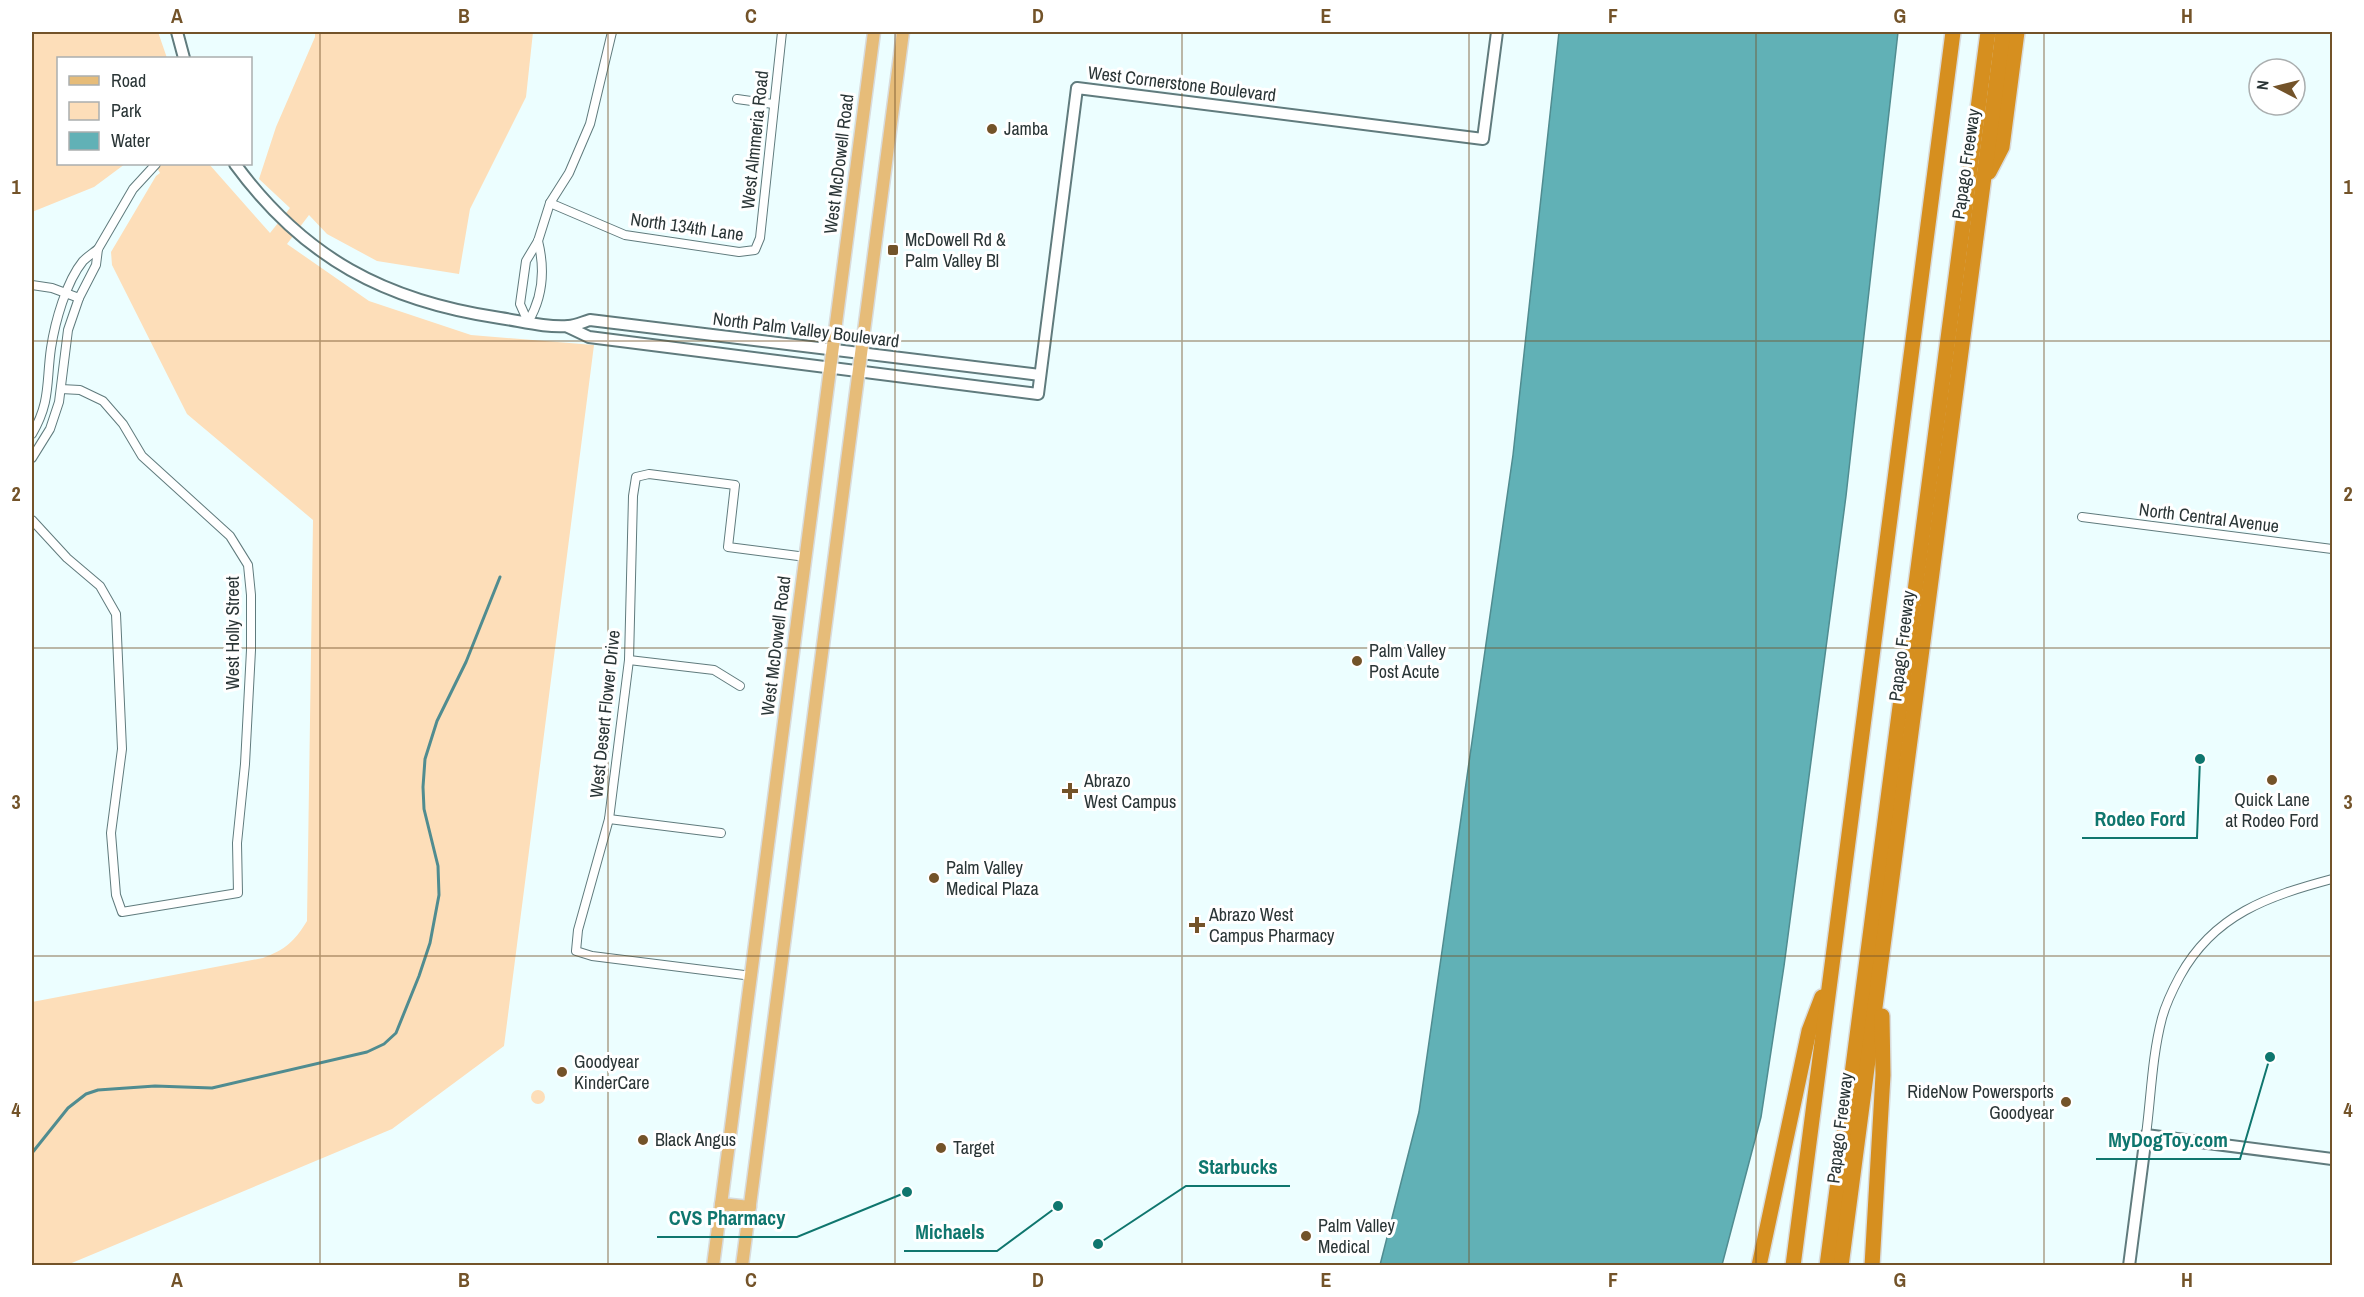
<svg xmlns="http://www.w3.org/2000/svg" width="2364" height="1297" viewBox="0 0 2364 1297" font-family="'Archivo Narrow',sans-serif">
<rect width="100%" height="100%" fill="#ecfeff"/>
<!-- green -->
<g fill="#fddeb9">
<path d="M32,32h126l9,26h-109v106h67l-31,23 -62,25z"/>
<path d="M315,32h218l-7,65 -56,112 -11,65 -82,-13 -50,-27 -18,-19 -22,29 82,57 102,34 123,10 -90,701 -112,83 -325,136h-35v-263l231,-44c23,-9 31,-16 44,-37l6,-401 -126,-106 -75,-149 -1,-13 45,-76 4,-3 -5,-9h54l61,69 20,-25 -31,-29 17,-52 39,-90z"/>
<circle cx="538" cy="1097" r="7"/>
</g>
<!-- water -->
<path fill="#61b1b6" stroke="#508c90" stroke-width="1.5" d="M1559,32h339l-52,464 -62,470 -23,151 -39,148h-342l39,-153 94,-657z"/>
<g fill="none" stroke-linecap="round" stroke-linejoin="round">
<!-- stream -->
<path stroke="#508c90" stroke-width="3" d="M32,1153l36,-45 18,-14 12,-4 57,-4 57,2 155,-36 17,-8 12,-11 23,-57 11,-33 9,-48 -1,-29 -14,-57 -1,-22 2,-28 12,-38 29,-59 34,-85"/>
<!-- street casing -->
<g stroke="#607b7d" stroke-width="10">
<g id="street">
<path d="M737,99l36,5"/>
<path d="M550,203l75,32 114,17 16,-2 5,-12 22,-206"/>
<path d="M32,285l20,3 27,10"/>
<path d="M528,322l-8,-18 6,-43 12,-20 12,-38 19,-30 21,-49 22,-92"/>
<path d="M528,322c15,-25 17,-53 10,-81"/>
<path d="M32,434c19,-33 14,-51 19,-86 4,-26 15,-66 32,-87 4,-4 10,-8 15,-12"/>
<path d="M32,458l18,-29 9,-27 9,-72 11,-32 17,-33 2,-16 35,-60 23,-25"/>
<path d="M2082,517l250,32"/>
<path d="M32,520l35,38 33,28 16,28 6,135 -11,84 5,62 6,17 116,-19 -1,-50 8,-79 6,-114v-55l-3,-30 -18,-29 -88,-80 -19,-32 -20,-23 -23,-11 -19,-1"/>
<path d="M629,660l85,10 26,16"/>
<path d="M609,819l112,14"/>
<path d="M752,976l-160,-20 -16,-5 2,-21 31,-111 20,-159 4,-164 3,-19 13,-3 86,11 -7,62 78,10"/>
<path d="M2146,1135c5,-38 6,-79 16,-117 4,-15 11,-29 18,-42 34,-62 89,-80 152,-97"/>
</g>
</g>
<!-- secondary casing -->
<g stroke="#607b7d" stroke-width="14">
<g id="secondary">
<path d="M177,32l7,26"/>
<path d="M235,164c69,94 150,137 265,154 21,3 46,10 68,8 7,0 15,-4 22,-6l450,55"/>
<path d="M568,327l21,10 449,57 39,-306 406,51 14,-107"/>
<path d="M2129,1266l17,-131 186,24"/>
</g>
</g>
<!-- primary casing -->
<g stroke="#d9dbdb" stroke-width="15">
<g id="primary">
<path d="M721,1204l29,3"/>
<path d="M713,1266l161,-1234"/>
<path d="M742,1266l161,-1234"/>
</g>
</g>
<!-- highway casing -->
<g stroke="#d9dbdb" stroke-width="18">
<g id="highway">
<path d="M1989,172l13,-25 15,-115"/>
<path d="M1759,1266l50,-235 13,-34"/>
<path d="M1793,1266l160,-1234"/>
<path d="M1827,1266l161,-1234"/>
<path d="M1841,1266l162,-1234"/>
<path d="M1872,1266l11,-191 -1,-59"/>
</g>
</g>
<!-- street -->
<use href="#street" stroke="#fff" stroke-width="8"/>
<!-- secondary -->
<use href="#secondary" stroke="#fff" stroke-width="10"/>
<!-- primary -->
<use href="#primary" stroke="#e6bc79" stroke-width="12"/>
<!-- highway -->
<use href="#highway" stroke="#d68f1f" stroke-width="15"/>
</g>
<!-- grid -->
<path fill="none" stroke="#735329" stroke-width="1.5" stroke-opacity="0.55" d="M320,32v1234M608,32v1234M895,32v1234M1182,32v1234M1469,32v1234M1756,32v1234M2044,32v1234M32,341h2300M32,648h2300M32,956h2300"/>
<!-- markers -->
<g fill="#735329" stroke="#fff" stroke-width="2">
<circle cx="992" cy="129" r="6"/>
<rect x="887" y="244" width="12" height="12" rx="3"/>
<circle cx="1357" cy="661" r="6"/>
<circle cx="2272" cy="780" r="6"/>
<path d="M1067 782h6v6h6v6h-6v6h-6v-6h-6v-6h6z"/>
<circle cx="934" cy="878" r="6"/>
<path d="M1194 916h6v6h6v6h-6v6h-6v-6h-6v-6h6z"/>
<circle cx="562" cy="1072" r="6"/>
<circle cx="2066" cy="1102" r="6"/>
<circle cx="643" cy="1140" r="6"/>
<circle cx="941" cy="1148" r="6"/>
<circle cx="1306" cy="1236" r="6"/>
</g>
<g text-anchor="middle" stroke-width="6" stroke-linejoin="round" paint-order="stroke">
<!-- street labels -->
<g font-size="18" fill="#2a3536" stroke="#fff">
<text transform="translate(1182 84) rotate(7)" y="6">West Cornerstone Boulevard</text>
<text transform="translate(755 140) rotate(-84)" y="6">West Almmeria Road</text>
<text transform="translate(839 164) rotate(-83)" y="6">West McDowell Road</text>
<text transform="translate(1966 164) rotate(-82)" y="6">Papago Freeway</text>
<text transform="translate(687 227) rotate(8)" y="6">North 134th Lane</text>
<text transform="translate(806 330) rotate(7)" y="6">North Palm Valley Boulevard</text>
<text transform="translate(2209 518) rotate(7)" y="6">North Central Avenue</text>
<text transform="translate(233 633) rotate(-90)" y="6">West Holly Street</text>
<text transform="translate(776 646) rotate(-83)" y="6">West McDowell Road</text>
<text transform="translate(1902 646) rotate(-83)" y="6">Papago Freeway</text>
<text transform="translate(605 714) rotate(-84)" y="6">West Desert Flower Drive</text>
<text transform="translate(1840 1128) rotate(-83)" y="6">Papago Freeway</text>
</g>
<!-- poi labels -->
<g font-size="18" fill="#2a3536" stroke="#fff" text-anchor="start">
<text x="1004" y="135">Jamba</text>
<text x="905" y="246">McDowell Rd &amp;<tspan x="905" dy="21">Palm Valley Bl</tspan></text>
<text x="1369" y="657">Palm Valley<tspan x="1369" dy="21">Post Acute</tspan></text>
<text x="1084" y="787">Abrazo<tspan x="1084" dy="21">West Campus</tspan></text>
<text x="2272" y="806" text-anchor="middle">Quick Lane<tspan x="2272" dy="21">at Rodeo Ford</tspan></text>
<text x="946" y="874">Palm Valley<tspan x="946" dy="21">Medical Plaza</tspan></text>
<text x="1209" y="921">Abrazo West<tspan x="1209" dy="21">Campus Pharmacy</tspan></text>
<text x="574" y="1068">Goodyear<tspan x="574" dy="21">KinderCare</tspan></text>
<text x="2054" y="1098" text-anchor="end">RideNow Powersports<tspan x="2054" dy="21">Goodyear</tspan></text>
<text x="655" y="1146">Black Angus</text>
<text x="953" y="1154">Target</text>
<text x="1318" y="1232">Palm Valley<tspan x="1318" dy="21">Medical</tspan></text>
</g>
</g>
<!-- callouts -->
<path fill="none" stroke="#0f766e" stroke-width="2" d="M2200 759L2197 838H2082M2270 1057L2240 1159H2096M1098 1244L1186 1186H1290M907 1192L797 1237H657M1058 1206L997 1251H904"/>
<g fill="#0f766e" stroke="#fff" stroke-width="2">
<circle cx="2200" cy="759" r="6"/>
<circle cx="2270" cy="1057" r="6"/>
<circle cx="1098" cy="1244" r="6"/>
<circle cx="907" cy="1192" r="6"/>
<circle cx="1058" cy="1206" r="6"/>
</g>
<g font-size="20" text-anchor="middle" font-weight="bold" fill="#0f766e" stroke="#fff" stroke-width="6" stroke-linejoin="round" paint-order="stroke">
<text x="2140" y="826">Rodeo Ford</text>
<text x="2168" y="1147">MyDogToy.com</text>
<text x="1238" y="1174">Starbucks</text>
<text x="727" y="1225">CVS Pharmacy</text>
<text x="950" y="1239">Michaels</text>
</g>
<!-- border -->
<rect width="2364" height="1297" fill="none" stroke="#ffffff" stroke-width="66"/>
<!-- legend -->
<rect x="57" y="57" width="195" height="108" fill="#ffffff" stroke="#aaaeaf" stroke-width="1.5"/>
<rect x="69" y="76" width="30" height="9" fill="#e6bc79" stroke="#aaaeaf" stroke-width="1.5"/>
<text x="111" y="87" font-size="18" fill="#2a3536">Road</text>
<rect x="69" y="102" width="30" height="18" fill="#fddeb9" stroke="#aaaeaf" stroke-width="1.5"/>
<text x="111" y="117" font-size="18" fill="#2a3536">Park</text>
<rect x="69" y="132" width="30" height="18" fill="#61b1b6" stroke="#aaaeaf" stroke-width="1.5"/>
<text x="111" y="147" font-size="18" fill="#2a3536">Water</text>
<!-- north arrow -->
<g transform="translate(2277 87) rotate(277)"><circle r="28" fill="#ffffff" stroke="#aaaeaf" stroke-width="1.5"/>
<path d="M0-4.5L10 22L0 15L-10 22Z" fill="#735329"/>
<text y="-9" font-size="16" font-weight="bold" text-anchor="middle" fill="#2a3536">N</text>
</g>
<rect x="33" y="33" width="2298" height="1231" fill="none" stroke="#735329" stroke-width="2"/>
<g font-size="20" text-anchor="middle" font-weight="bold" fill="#735329">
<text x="177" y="23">A</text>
<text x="464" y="23">B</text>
<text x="751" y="23">C</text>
<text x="1038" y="23">D</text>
<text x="1326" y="23">E</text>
<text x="1613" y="23">F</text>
<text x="1900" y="23">G</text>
<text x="2187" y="23">H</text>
<text x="16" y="194">1</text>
<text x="2348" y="194">1</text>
<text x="16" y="501">2</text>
<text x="2348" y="501">2</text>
<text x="16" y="809">3</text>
<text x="2348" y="809">3</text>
<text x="16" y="1117">4</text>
<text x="2348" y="1117">4</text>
<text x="177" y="1287">A</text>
<text x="464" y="1287">B</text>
<text x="751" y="1287">C</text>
<text x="1038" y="1287">D</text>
<text x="1326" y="1287">E</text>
<text x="1613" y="1287">F</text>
<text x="1900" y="1287">G</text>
<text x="2187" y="1287">H</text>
</g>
</svg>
